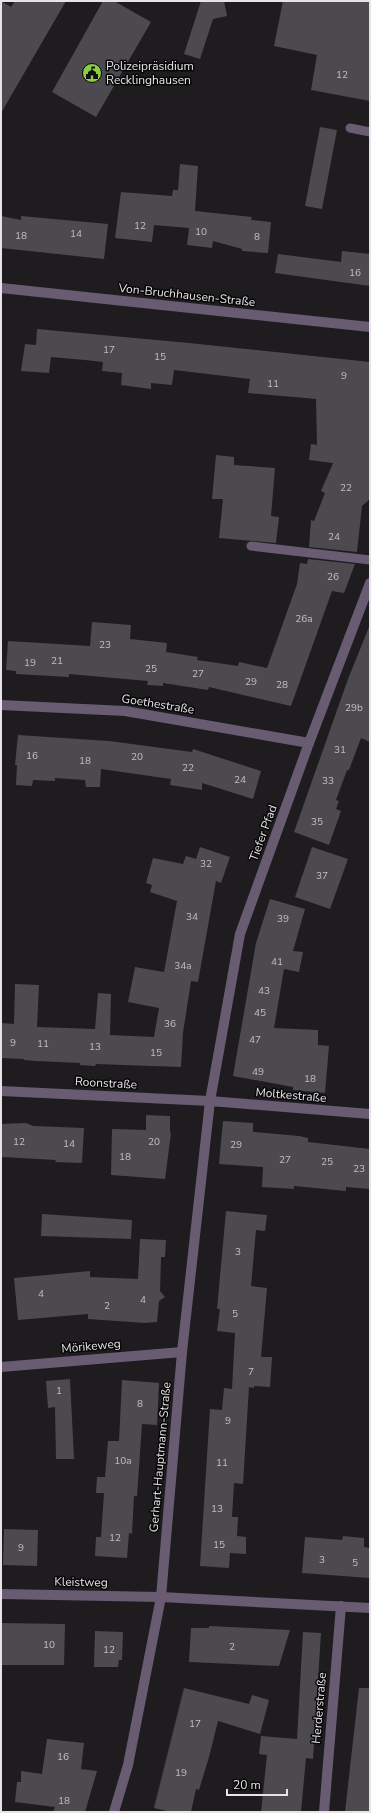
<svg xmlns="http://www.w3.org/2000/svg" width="371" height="1813" viewBox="0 0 371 1813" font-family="'Nunito Sans',sans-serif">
<rect width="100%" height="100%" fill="#1e1c1f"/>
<!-- building -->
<g fill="#4c4a4e">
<path d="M1,1l10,6 4,-6h51l-65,112z"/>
<path d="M103,1h11l37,21 -55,95 -44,-25z"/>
<path d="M201,1h23l3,15 -14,3 -13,40 -16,-5z"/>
<path d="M283,1h87v100l-59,-11 6,-35 -43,-9z"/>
<path d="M320,127l17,3 -15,79 -17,-3z"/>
<path d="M180,164l18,2 -3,45 57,6 -1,3 20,2 -3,31 -26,-2v-2l-29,-8 -1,7 -25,-3 2,-17 -35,-3 -2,17 -37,-4 6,-46 51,4 1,-6h5z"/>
<path d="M1,216l20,4v-4l87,8 -4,35 -103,-11z"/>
<path d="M342,251l28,3v32l-95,-13 3,-19 63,8z"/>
<path d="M37,329l152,14 181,19v124l-1,2 1,11 -8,7 -5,46 -48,-5 2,-27 3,1 11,-28 -4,-2 12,-28 -24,-3 2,-16 6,1 -1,-46 -68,-6 2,-14 -76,-9 -2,15 -21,-2v6l-30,-4 1,-12 -20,-2 1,-9 -18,-2 -34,-3 -2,16 -28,-2 4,-27 11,1z"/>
<path d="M216,455l18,2v8l41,3 -4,48 8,1 -3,26 -57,-5 4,-39h-11z"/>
<path d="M308,559l47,5 -11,29 -12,-2 -41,115 -82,-19 -1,3 -45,-7v3l-16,-1 1,-4 -79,-7v3l-53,-3v-3l-10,-1 2,-29 82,5 2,-24 39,3 -1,14 37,4 -1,9 32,5 -1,3 41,6 1,-4 28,6 30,-84 3,-21 7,1z"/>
<path d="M369,627l1,115 -9,-4 -12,32h-2l-11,30 3,1 -3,8 5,2 -12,34 -35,-13 54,-153z"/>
<path d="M18,735l91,6 83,11 1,-3 68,22 -8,28 -51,-16v7l-32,-5 1,-6 -70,-10 -1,18h-14l-1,-7 -30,-2v3l-22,-1 -1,6 -16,-1 1,-20h-2z"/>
<path d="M200,847l30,10 -9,26 -5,-2 -18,101 -7,-1 -8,52 -2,34 -85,-3 -1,2 -15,-1v-2l-44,-2 -12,-1v-1l-23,-1v-35l13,1 1,-40 24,1 -2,42 58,2 3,-36 13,1 -1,41 44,2 5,-29 -31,-6 7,-35 29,5 13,-71 -27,-9 2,-7 -6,-2 7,-25 30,6 3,-8 10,3z"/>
<path d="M312,847l36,12 -18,50 -35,-12z"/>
<path d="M270,899l35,10 -12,42 10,1 -4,20 -15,-3 -10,59 44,2v15l11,1 -4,47 -32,-3v-3l-60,-11 23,-133z"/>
<path d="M146,1115l24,1v17h1l-6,46 -54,-4 1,-46 34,1z"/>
<path d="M223,1121l30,2v9l46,4 9,2v4l62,7v40l-24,-2v4l-52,-5v3l-32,-2 1,-20 -44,-3z"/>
<path d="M26,1123l7,3 51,2 -2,35 -27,-1 1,-2 -55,-3v-33z"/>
<path d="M226,1211l41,4 -2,16 -9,-1 -5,56 16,2 -6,69h11l-2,30 -16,-1v2l-5,-1 -6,97 -9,-1 -2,34h6l-1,19 9,1v17l-16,-1 -1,15 -29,-2 10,-157 12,1 2,-22 8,1 3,-56 -18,-2 3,-22h-3z"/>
<path d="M42,1214l90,6 -1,19 -90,-3z"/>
<path d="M140,1239l26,1 -1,17h-4l-1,34 5,6 -6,4 -2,21 -12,1 -57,-4v-5l-70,6 -4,-42 76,-7v6l48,2z"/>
<path d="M70,1379l4,80h-18l-1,-52 -7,1 -2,-27z"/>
<path d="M122,1380l37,3 -2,42 -15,-1 -5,72h-3l-2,38 -3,-1 -2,25 -32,-2 1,-19h5l3,-44h-8l1,-16h8l3,-36h11z"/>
<path d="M4,1529l34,1 -1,36 -34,-1z"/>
<path d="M343,1536l21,2v9l6,1v30l-68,-5 3,-36 37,3z"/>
<path d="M1,1623l64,1 -1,41h-63z"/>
<path d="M209,1626l81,4 -11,36 -90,-4 2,-34h18z"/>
<path d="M95,1631l28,1 -1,28h-3l-1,7h-24z"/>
<path d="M303,1632l18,1 -8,126 -7,-1 -5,54h-40l6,-57 -8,-1 2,-18 36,3z"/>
<path d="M184,1688l65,16 3,-9 17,5 -9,34 -42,-13 -9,36 -10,33 -3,-1 -5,23h-20l-17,-4z"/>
<path d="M359,1688h11v124h-25z"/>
<path d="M47,1739l37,4 -3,26 16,2 -12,41h-32l2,-5 -40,-5 2,-20h4v-11l21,3z"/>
</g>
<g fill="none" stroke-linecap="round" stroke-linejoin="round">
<!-- service -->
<g stroke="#695b72" stroke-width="9">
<path d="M350,128l20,4"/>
<path d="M251,546l119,14"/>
</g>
<!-- minor -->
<g stroke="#695b72" stroke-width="10">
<path d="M1,288l369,39"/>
<path d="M1,705l124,6 184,32"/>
<path d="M1,1091l209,10 160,13"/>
<path d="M1,1367l181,-15"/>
<path d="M1,1594l160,3 209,11"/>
<path d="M114,1812l14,-47 33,-168 21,-245 28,-251 30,-167 69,-191 61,-160"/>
<path d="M324,1812l17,-206"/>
</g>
</g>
<!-- icons -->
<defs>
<g id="civic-disc" transform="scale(1)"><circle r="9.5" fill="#8bce46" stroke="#080708"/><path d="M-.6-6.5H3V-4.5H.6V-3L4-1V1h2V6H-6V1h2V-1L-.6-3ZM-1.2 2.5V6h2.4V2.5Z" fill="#111"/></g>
</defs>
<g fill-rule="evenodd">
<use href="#civic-disc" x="92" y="73"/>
</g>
<g text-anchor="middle" stroke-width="3" stroke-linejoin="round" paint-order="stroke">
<!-- number labels -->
<g font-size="10" fill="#c0bec0">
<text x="342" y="78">12</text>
<text x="140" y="229">12</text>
<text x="201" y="235">10</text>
<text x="76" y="237">14</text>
<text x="21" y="239">18</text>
<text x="257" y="240">8</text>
<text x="355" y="276">16</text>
<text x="109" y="353">17</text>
<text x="160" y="360">15</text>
<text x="344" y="379">9</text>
<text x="273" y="387">11</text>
<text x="346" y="491">22</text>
<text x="334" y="540">24</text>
<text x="333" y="580">26</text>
<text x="304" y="622">26a</text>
<text x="105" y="648">23</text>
<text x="57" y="664">21</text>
<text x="30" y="666">19</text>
<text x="151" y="672">25</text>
<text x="198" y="677">27</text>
<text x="251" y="685">29</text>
<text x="282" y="688">28</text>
<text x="354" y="711">29b</text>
<text x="340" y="753">31</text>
<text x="32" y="759">16</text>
<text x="137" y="760">20</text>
<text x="85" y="764">18</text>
<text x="188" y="771">22</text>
<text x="240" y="783">24</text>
<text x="328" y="784">33</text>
<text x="317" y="825">35</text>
<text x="206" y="867">32</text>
<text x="322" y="879">37</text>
<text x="192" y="920">34</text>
<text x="283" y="922">39</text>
<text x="277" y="965">41</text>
<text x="183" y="969">34a</text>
<text x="264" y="994">43</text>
<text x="260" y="1016">45</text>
<text x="170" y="1027">36</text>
<text x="255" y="1043">47</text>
<text x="13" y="1046">9</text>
<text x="43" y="1047">11</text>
<text x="95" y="1050">13</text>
<text x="156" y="1056">15</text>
<text x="258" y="1075">49</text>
<text x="310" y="1082">18</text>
<text x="19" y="1145">12</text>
<text x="154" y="1145">20</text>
<text x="69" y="1147">14</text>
<text x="236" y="1148">29</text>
<text x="125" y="1160">18</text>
<text x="285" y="1163">27</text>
<text x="327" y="1165">25</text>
<text x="359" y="1172">23</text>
<text x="238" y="1255">3</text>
<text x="41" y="1297">4</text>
<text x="143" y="1303">4</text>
<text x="107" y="1309">2</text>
<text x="235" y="1317">5</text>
<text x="251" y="1375">7</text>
<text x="59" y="1394">1</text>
<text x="140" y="1407">8</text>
<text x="228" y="1424">9</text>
<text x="123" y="1464">10a</text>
<text x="222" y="1466">11</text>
<text x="217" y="1512">13</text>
<text x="115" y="1541">12</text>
<text x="219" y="1548">15</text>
<text x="21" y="1551">9</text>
<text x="322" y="1563">3</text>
<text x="355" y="1566">5</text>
<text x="49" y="1648">10</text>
<text x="232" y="1650">2</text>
<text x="109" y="1653">12</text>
<text x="195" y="1727">17</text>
<text x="63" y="1760">16</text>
<text x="181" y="1776">19</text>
<text x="64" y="1804">18</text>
</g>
<!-- poi labels -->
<g font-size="12" fill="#e6e4e6" stroke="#080708" text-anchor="start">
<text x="106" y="70">Polizeipräsidium<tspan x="106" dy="14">Recklinghausen</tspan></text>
</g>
<!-- street labels -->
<g font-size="12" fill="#e6e4e6" stroke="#080708">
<text transform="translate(187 295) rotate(6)" y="4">Von-Bruchhausen-Straße</text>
<text transform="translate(158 704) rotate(9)" y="4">Goethestraße</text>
<text transform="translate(263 833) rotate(-70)" y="4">Tiefer Pfad</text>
<text transform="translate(106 1083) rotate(3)" y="4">Roonstraße</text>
<text transform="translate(291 1095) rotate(5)" y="4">Moltkestraße</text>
<text transform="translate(91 1346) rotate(-5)" y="4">Mörikeweg</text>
<text transform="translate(160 1457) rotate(-85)" y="4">Gerhart-Hauptmann-Straße</text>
<text transform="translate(81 1582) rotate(1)" y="4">Kleistweg</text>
<text transform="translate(319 1708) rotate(-85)" y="4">Herderstraße</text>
</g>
</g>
<!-- border -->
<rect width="371" height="1813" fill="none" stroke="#e6e4e6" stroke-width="4"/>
<!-- scale -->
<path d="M227 1789v6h60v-6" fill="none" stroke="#e6e4e6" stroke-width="2"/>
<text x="233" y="1789" font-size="12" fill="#e6e4e6" stroke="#080708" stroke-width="3" paint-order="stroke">20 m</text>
</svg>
